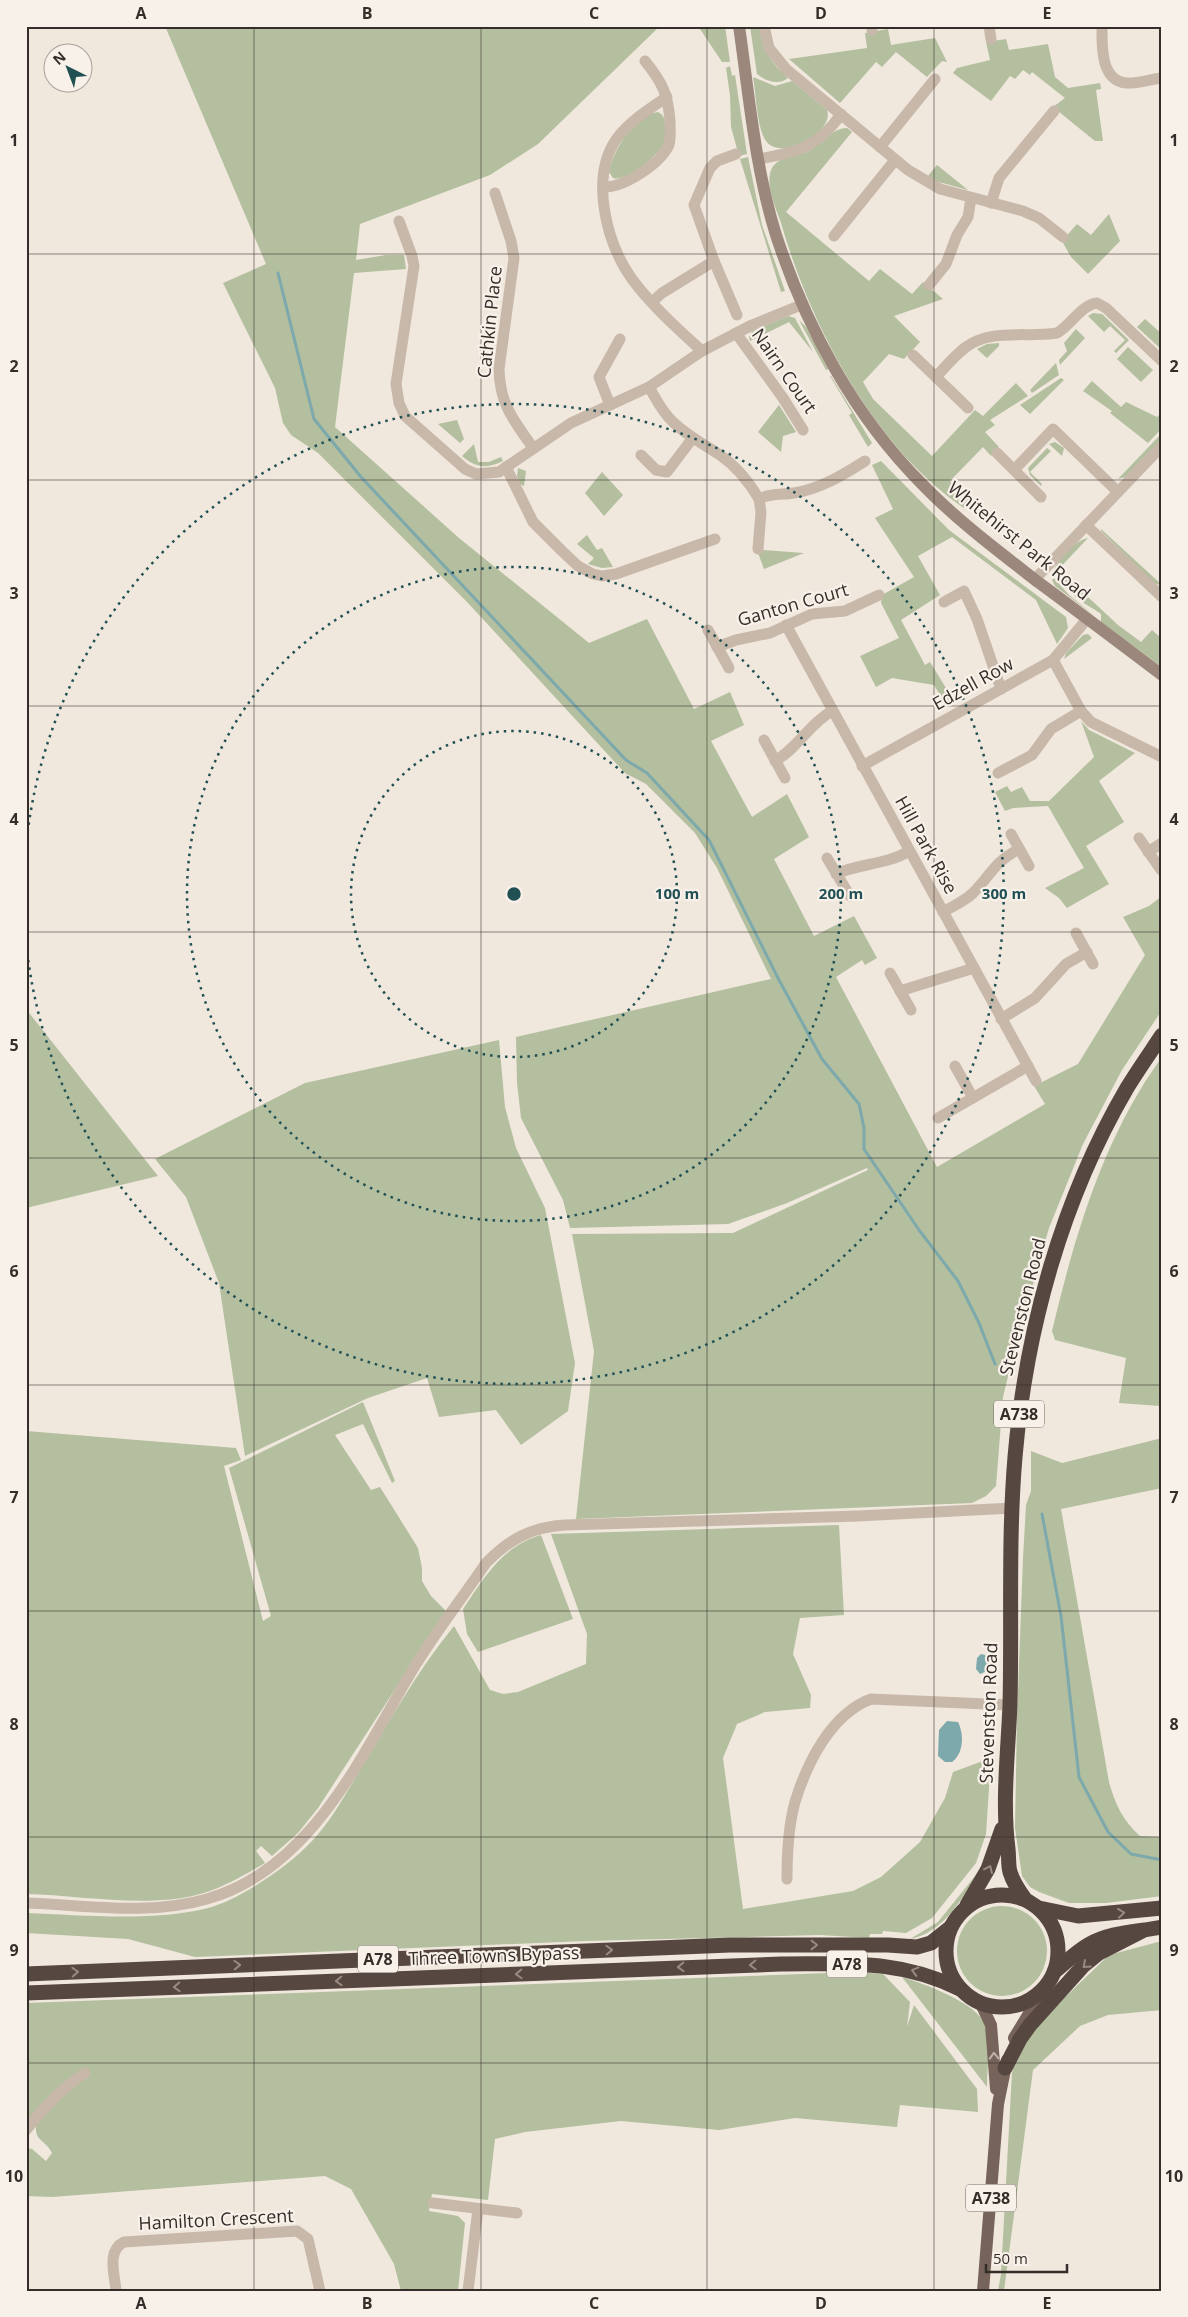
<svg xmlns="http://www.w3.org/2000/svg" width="1188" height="2317" viewBox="0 0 1188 2317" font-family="'Open Sans',sans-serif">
<rect width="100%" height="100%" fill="#f0e7dd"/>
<!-- green -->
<g fill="#b3bf9e">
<path d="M165,26h495l-122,118 -48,31 -130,49 -4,36 30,-5h18l2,14 -52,4 -19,154 124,111 130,105 58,-24 47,90 36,-17 14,33 -33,16 41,76 35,-23 22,43 -35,22 40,77 40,-20 23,42 -12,7 -3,-5 -26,17 101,190 108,-63 -11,-18 44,-22 67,-109 -22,-38 26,-11 13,-10v114l-40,60 -39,74 -34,84 -33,116 -13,53 -7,89 -10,10 -14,7 -396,16 18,-168 -22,-117 161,-1 135,-63 -1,-2 -80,35 -59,21 -158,4 -7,-28 -42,-82 -4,-35 -1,-46 255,-58 -54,-111 -22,-35 -49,-49 -21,-11 -157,-170 -150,-150 -27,-18 -8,-12 -8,-35 -52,-105 43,-19z"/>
<path d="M698,26h27l5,36h-8z"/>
<path d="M750,26h9c6,26 9,33 29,52 -10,8 -22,3 -31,-4z"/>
<path d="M888,29l3,16 44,-7 12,24 -5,-1 -15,16 -31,-25 -14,15 -6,-5 -36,41 -51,-44 78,-11 -2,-15z"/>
<path d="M1006,39l3,11 39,-6 7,33 13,11 32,-5 1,6 -5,1 7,51h-8l-42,-34 12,-9 -33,-26 -2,3 -7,-5 -8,9 -5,-3 -19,25 -38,-28 4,-5 33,-8 -4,-18z"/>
<path d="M730,66l2,10 3,-1 12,79 -8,2 -8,-29 -1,-32 -4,-27z"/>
<path d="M753,77l22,9 17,-5 35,29c8,23 -46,52 -61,31 -9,-12 -10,-48 -13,-64z"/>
<path d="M658,112c6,3 7,7 7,13 0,5 1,12 0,16 -4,13 -40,42 -52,37l-4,-6c4,-22 25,-56 49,-60z"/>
<path d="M847,128l5,4 -66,80 83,69 11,-12 32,25 11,-12 20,17 -49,17 26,26 -16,17 -15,-5 -26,28 10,17 59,57 43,-46 8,6 33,-33 12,13 -38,24 5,5 -10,7 14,15 -8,9 -8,-9 -33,34 20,21 -6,6c-91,-62 -153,-182 -183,-285 -5,-15 -17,-40 -9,-55 8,-13 25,-11 37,-17 13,-7 23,-23 38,-23z"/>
<path d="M748,157l14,68 23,66 -4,1 -41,-133z"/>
<path d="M937,165l31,25 -33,-9 -7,-5z"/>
<path d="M1109,214l11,27 -32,33 -17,-17 -9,-16 15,-17 14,11z"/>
<path d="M1093,313l9,1 27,26 -13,13 -2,-2 11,-11 -15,-14 -6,6 -16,-16z"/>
<path d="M788,316l7,2 18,34 -24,-30 -39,19 -1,-4 3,-6z"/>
<path d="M1145,319l17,15v16l-25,-23z"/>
<path d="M799,320l7,7 22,42 -2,1z"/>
<path d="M1076,329l9,9 -25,27 -1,-5 8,-9 -3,-8z"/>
<path d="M999,343v3l-12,12 -10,-9 10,-5z"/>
<path d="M1128,347l25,23 -12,12 -24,-23z"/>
<path d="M1056,363l3,12 -27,18 -2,-3z"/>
<path d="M830,376h1l41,67 -4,4 -19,-32 3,-2z"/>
<path d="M1061,378l3,2 -34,34 -10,-9z"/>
<path d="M1092,381l29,26 5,-5 31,15 5,-4v15l-14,15 -38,-30 2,-2 -29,-20z"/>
<path d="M779,405l17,27 -13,4 -2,16 -23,-20z"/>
<path d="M457,420l7,19 -4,4 -22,-19z"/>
<path d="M1162,433v6l-37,38 -7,2z"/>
<path d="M1055,442l9,6 -2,8 -13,-12z"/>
<path d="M474,444l4,18h11l12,-5 2,4c-16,8 -27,7 -41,-5z"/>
<path d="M1047,448l4,3 -21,21 12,12 -1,2 -11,-11 -2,-7z"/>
<path d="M881,461l68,69 117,87 2,11 -11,16 -21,-44 -84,-63 -34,19 22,39 -39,25 24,45 5,-3 24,39 -8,4 -12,-20 -42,-7 -16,9 -16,-31 39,-18 -18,-35 1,-8 32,-18 -39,-59 18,-9 -21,-44z"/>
<path d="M518,468l8,3 -2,15 -4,-2 -3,-8z"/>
<path d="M602,472l21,23 -19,21 -19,-23z"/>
<path d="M1101,529l61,56 -7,-1 -54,-53z"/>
<path d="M587,535l10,15 5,-2 11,19 -11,1 -14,-4 6,-6 -17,-14z"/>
<path d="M1088,538l-36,38c0,-11 24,-37 36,-38z"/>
<path d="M763,550l41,3 -40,16 -6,-16z"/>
<path d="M1061,572l57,53 23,17 11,-12 10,9v28l-61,-45v-8c-14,-10 -42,-23 -40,-42z"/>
<path d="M1054,578l15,17 26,21 -40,-30 -3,-6z"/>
<path d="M1088,634l4,4 -28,21 2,-6 17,-18z"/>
<path d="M1081,721l8,9 46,23 -36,28 25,41 -38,24 23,38 -42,24 -8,-10 -14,-10 39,-20 -36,-62 -35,2 -8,3 -10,-19 12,-6 4,6 11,-5 8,14h19l45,-44z"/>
<path d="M26,1009l132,167 -132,32z"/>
<path d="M499,1040l6,67 11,41 29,60 30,155 -7,48 -47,34 -25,-35 -57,7 -12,-39 -59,20 -123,58 -26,-173 -33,-86 -31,-38 150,-76z"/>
<path d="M1162,1057v378l-2,-29 -41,-3 7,-45 -71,-18 -3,-9c23,-96 51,-193 110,-274z"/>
<path d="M363,1402l32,79 -3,2 -29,-59 -28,11 36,55 9,-3 38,61 4,20v13l9,15 15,15 -128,197 -20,25 -26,23 -11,-10 -5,5 9,12c-19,11 -38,22 -58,29 -55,18 -125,3 -181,2v-463l210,17 5,12 -17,6 39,155 8,-5 -42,-148z"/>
<path d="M1162,1438v50l-101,21 48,273c6,22 14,39 31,54l22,1v59l-56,7h-37l-30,-11 -9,-5 -8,-11 -7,-48 2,-110 6,-160 3,-53 5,-14v-40l31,12z"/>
<path d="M839,1525l5,90 -44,3 -7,36 18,41 -1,13 -45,4 -28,12 -14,34 20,151 110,-18 28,-14 39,-35 25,-44 8,-26 38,-14 -5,76 -10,29 -44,55 -26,15 -23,-2 -1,3h-12l-1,4 -49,-3 -235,6 -390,16 -67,-18 -102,-6v-20c55,2 129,9 182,-5 33,-9 81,-42 104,-67 19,-20 33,-46 47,-69 30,-50 58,-101 95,-146l36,64 13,4 15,-2 68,-28 1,-30 -36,-100z"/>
<path d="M541,1535l32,84 -95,33 -11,-18 -4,-25c21,-31 39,-63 78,-74z"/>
<path d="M979,1871c-17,28 -36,62 -69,68l28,-17z"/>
<circle cx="1002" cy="1951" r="45"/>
<path d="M1162,1941v69l-54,5 -28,11 -47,44 -29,221h-6l3,-17 11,-201 5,-20 22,-31 70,-67z"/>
<path d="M856,1972l27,2 27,28 -3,25 7,-22 63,84 1,23 -78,-7 -3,22 -102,-9 -76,12 -98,-9 -96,11 -30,7 -7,61 -56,-6 -3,17 29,5 7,7 -7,68h-57l-7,-27 -43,-75 -26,-13 -273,21 -26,-1v-48l6,1 14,12 6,-8c-6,-14 -20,-12 -15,-31l-11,2v-121z"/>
<path d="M902,1977c20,6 76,26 83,48 6,18 2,43 2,62z"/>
</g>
<!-- water -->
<g fill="#7da9ac">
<path d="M981,1654l4,1 3,3 -1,13 -7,3 -4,-5 1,-11z"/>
<path d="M947,1721l11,1c6,12 6,31 -6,40h-7l-7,-6 1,-26z"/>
</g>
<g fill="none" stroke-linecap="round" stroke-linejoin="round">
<!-- stream -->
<g stroke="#7da9ac" stroke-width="3">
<path d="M278,273l36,146 47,58 265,283 21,13 62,67 70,140 43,79 37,45 5,24v21l55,81 39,51 21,42 16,41"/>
<path d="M1042,1514l19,102 18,161 29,55 23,22 31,6"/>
</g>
<!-- street -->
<g stroke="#c8b8a9" stroke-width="11">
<path d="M764,26l5,22 17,21 122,101 32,19 83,22 16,7 24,19"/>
<path d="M872,26v4"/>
<path d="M989,26l2,13"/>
<path d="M1102,26c0,19 -2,54 24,57 11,1 25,-4 36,-5"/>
<path d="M667,97c-18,12 -40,26 -52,44 -25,39 -8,103 17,138 19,26 46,50 70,72"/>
<path d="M880,147l55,-68"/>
<path d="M736,154l-19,7 -7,7 -16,37 20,56 23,54"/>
<path d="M759,159c37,-7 59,-11 82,-45"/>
<path d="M603,187c21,1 57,-23 66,-42 2,-8 1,-16 1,-24 -2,-27 -8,-39 -25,-60"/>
<path d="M495,193l16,48 3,17 -15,111c1,37 15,51 34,79"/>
<path d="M991,203l8,-25 55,-67"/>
<path d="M399,221l13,35 2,10 -18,118 3,19 6,13 60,53 11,5 23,-2 72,-49 78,-36 53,-36 50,-26 49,-20"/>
<path d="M834,236l61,-76"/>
<path d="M929,285l17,-21 11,-29 11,-18 3,-19"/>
<path d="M652,302l10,-9 52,-32"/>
<path d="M736,333l47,65 20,32"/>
<path d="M913,355l55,53"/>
<path d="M936,377c9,-10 19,-22 30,-30 25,-19 62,-9 91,-14 14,-8 24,-28 40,-30l9,5 56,53"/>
<path d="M649,387c7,12 13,25 24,35 14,14 31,22 47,33 16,11 29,27 39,44 11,-6 22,-4 35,-6 26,-4 49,-18 71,-32"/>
<path d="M610,405l-11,-28 21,-38"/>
<path d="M997,453l44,44"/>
<path d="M641,455l15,15 11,2 25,-33"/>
<path d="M506,467l27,55 29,29 16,15 15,8 9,2 14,-2 99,-35"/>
<path d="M1014,470l39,-41 65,63"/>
<path d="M1086,525l76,72"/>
<path d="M758,549l3,-37 -2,-13"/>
<path d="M1035,579l127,-133"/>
<path d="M944,602l20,-11 13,28 24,70"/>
<path d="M786,625l250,456"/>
<path d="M708,630l21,38"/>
<path d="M717,647l19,-7 34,-7 42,-19 33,-3 34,-16"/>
<path d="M1053,660l28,51 10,11 71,35"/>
<path d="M764,740l21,38"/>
<path d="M775,761c23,-13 35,-38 57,-50"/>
<path d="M862,766l191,-106 34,-41"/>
<path d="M998,773l34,-18 19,-26 30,-18"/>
<path d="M1011,834l18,32"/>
<path d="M1139,838l22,32"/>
<path d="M1148,852l14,-9"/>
<path d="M827,858l23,38"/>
<path d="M836,874c24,-11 51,-9 73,-23"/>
<path d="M943,912c10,-6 22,-11 30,-19 19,-19 20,-30 46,-44"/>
<path d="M1076,933l17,31"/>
<path d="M890,973l21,37"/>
<path d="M900,991l74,-23"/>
<path d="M1001,1019l34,-21 31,-34 21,-12"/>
<path d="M955,1066l18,32"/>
<path d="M938,1118l90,-52"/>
<path d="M787,1879c0,-26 1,-52 8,-77 12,-39 36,-88 76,-103l139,6"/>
<path d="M26,1903c60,2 122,13 181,-4 106,-30 156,-147 208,-233 22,-36 48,-69 71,-103 23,-24 46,-36 79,-38l293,-9 155,-8"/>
<path d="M26,2130c18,-22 35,-41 59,-57"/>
<path d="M433,2203l84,10"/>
<path d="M116,2291c-1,-16 -10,-40 8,-49l173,-11 11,8 12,52"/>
<path d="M468,2291l10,-82"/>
</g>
<!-- secondary -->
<path stroke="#9b877b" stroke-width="12" d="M739,26c10,69 16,142 37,209 30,92 78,181 147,250 35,36 75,66 115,97 42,31 83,62 124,93"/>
<!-- primary -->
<g stroke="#76645b" stroke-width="12">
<path d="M981,2004l10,21 5,64"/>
<path d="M1014,2038l30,-49"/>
<path d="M983,2291l15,-187 9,-44"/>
</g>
<!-- highway -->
<g stroke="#564740" stroke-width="15">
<circle cx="1002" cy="1951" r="56"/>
<path d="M1025,1899c-6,-8 -12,-17 -15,-27 -2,-7 -1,-15 -2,-23 -6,-47 0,-96 2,-144 2,-82 -2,-166 5,-248 11,-128 47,-258 112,-369 11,-18 23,-35 35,-53"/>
<path d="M967,1905l21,-36 14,-40"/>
<path d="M1039,1908l39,8 84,-8"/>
<path d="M1054,1972c11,-9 22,-20 34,-27 22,-13 49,-13 74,-18"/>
<path d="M26,1974l704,-29h158l29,2 14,-4 19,-15"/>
<path d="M26,1993l755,-29c66,0 118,-5 179,25"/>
<path d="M1005,2068l15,-29 10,-14 53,-59 16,-13 43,-22"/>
</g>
</g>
<!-- one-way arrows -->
<defs><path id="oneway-chevron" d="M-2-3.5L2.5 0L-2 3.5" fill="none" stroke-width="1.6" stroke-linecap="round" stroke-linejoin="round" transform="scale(1.25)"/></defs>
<g stroke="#978b84">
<use href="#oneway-chevron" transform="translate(989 1869) rotate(-65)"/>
<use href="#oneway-chevron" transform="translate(1121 1913) rotate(-6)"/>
<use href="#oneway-chevron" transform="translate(814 1945)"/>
<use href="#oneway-chevron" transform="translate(609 1950) rotate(-2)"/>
<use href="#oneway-chevron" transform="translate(237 1965) rotate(-2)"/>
<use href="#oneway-chevron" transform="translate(753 1965) rotate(178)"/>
<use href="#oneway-chevron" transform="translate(1086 1965) rotate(138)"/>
<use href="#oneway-chevron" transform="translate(681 1967) rotate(178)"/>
<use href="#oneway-chevron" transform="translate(915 1971) rotate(-165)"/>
<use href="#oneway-chevron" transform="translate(75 1972) rotate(-3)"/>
<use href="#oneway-chevron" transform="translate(519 1974) rotate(178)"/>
<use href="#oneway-chevron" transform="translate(339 1981) rotate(178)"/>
<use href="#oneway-chevron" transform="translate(177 1987) rotate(178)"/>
</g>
<use stroke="#beb2a9" href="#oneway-chevron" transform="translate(994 2056) rotate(-92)"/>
<!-- grid -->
<path fill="none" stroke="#352d29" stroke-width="1" stroke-opacity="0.55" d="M254,26v2265M481,26v2265M707,26v2265M934,26v2265M26,254h1136M26,480h1136M26,706h1136M26,932h1136M26,1158h1136M26,1385h1136M26,1611h1136M26,1837h1136M26,2063h1136"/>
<!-- distance rings -->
<g fill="none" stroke="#215054" stroke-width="2.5" stroke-dasharray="2.5 5">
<circle cx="514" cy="894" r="163"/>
<circle cx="514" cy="894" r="327"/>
<path d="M26 847A490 490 0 1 1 26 941"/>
</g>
<g text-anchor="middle" stroke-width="4.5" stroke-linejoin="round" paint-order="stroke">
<!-- shield labels -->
<g fill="#f8f1e9" stroke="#706863" stroke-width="1">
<rect x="994" y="1400.5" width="50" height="27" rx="4"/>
<rect x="358" y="1945.5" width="40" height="27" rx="4"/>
<rect x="827" y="1950.5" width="40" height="27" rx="4"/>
<rect x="966" y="2184.5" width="50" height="27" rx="4"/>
</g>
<g font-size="16" font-weight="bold" fill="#352d29">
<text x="1019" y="1420">A738</text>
<text x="378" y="1965">A78</text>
<text x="847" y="1970">A78</text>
<text x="991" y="2204">A738</text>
</g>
<!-- street labels -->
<g font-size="18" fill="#352d29" stroke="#f8f1e9">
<text transform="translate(490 322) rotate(-84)" y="6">Cathkin Place</text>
<text transform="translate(784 371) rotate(55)" y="6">Nairn Court</text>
<text transform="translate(1019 541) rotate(39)" y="6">Whitehirst Park Road</text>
<text transform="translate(793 605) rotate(-16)" y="6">Ganton Court</text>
<text transform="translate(973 684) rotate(-29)" y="6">Edzell Row</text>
<text transform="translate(926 845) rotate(61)" y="6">Hill Park Rise</text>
<text transform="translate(1023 1307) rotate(-76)" y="6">Stevenston Road</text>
<text transform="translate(989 1713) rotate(-88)" y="6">Stevenston Road</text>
<text transform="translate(494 1956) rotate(-2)" y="6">Three Towns Bypass</text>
<text transform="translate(216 2220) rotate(-3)" y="6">Hamilton Crescent</text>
</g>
</g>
<circle cx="514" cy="894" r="8" fill="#215054" stroke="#f8f1e9" stroke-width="2.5"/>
<g font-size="15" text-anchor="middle" font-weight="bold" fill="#215054" stroke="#f8f1e9" stroke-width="4.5" stroke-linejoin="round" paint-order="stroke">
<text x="677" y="899">100 m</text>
<text x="841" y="899">200 m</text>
<text x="1004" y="899">300 m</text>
</g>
<!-- border -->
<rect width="1188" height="2317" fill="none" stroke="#f8f1e9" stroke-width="55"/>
<!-- north arrow -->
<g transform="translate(68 68) rotate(318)"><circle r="24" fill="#f8f1e9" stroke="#aaa39c"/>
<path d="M0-4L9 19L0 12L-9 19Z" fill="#215054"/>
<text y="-8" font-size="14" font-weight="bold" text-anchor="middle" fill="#352d29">N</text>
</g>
<!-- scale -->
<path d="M986 2264v8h81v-8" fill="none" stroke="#352d29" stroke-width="2.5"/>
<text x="993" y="2264" font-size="15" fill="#352d29" stroke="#f8f1e9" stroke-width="4" paint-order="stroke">50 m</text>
<rect x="28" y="28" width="1132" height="2262" fill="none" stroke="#352d29" stroke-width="2"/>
<g font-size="16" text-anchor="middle" font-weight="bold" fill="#352d29">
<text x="141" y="19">A</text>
<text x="367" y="19">B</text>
<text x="594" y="19">C</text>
<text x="821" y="19">D</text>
<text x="1047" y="19">E</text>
<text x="14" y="146">1</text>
<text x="1174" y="146">1</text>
<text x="14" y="372">2</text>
<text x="1174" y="372">2</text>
<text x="14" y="599">3</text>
<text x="1174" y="599">3</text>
<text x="14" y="825">4</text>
<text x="1174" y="825">4</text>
<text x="14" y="1051">5</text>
<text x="1174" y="1051">5</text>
<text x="14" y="1277">6</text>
<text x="1174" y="1277">6</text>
<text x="14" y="1503">7</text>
<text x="1174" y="1503">7</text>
<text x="14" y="1730">8</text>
<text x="1174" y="1730">8</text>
<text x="14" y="1956">9</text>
<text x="1174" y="1956">9</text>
<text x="14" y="2182">10</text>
<text x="1174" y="2182">10</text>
<text x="141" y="2309">A</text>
<text x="367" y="2309">B</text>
<text x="594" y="2309">C</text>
<text x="821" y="2309">D</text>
<text x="1047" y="2309">E</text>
</g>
</svg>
